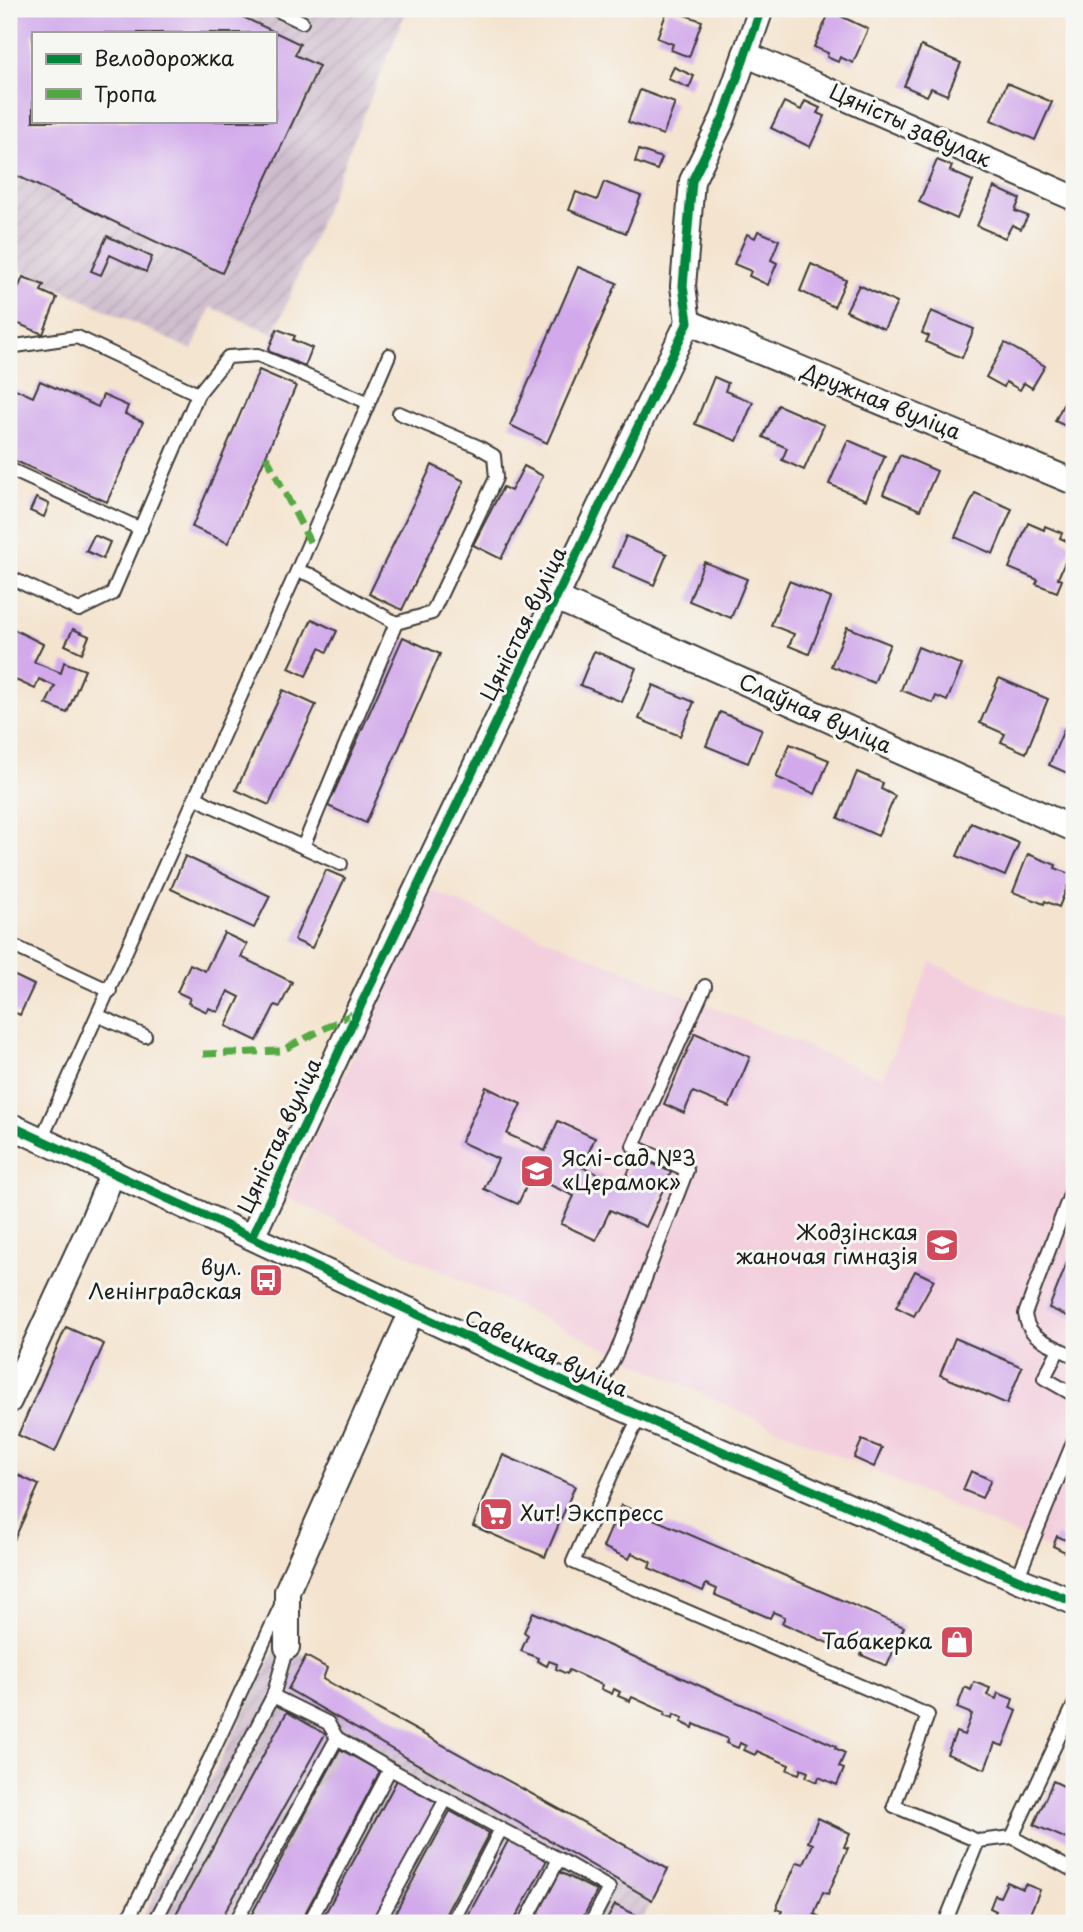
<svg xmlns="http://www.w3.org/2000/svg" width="1083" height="1932" viewBox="0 0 1083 1932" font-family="'Playpen Sans',sans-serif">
<defs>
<pattern id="industrial-furrows" width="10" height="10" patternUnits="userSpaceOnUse" patternTransform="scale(1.75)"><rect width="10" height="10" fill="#cfbdce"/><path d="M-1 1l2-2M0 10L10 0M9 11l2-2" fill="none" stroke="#b1a2b0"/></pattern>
</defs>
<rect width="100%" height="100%" fill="#f6f6f2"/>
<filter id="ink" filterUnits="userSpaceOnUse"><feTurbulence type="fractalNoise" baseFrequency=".0143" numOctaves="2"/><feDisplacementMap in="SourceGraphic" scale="14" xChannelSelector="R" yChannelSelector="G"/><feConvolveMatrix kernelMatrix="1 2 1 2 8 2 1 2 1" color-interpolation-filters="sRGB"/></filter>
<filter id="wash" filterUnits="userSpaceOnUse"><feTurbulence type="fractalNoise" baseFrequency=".00686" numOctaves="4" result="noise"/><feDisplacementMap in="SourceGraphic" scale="28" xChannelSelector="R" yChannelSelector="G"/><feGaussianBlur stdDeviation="1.57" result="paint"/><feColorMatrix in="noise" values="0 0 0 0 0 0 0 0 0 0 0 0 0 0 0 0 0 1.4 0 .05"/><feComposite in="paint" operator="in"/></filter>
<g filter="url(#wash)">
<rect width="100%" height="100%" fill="#f4e4cf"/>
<!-- built -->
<path fill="#f3cfde" d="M432,891l451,187 48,-116 143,66v532l-336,-149 -452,-214z"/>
<!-- industrial -->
<g fill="url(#industrial-furrows)" fill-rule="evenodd">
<path d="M9,9h398l-133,325 -63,-27 -19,43 -183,-85zM33,33h242v88h-242z"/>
<path d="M277,1645l29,11 21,12 -4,11 343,192 -25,52h-501z"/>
</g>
<g id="blocks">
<!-- building -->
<g fill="#d2aaeb" fill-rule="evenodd">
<path d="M9,9h217l74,35 -5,11 24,11 -97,207 -213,-101zM33,33h242v88h-242z"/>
<path d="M668,9l34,12 -13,36 -18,-7 2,-6 -16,-6z"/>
<path d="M830,11l38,18 -15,34 -13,-6 -2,5 -11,-5 1,-4 -14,-6z"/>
<path d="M921,46l40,17 -14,32 -16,-7 -4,8 -23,-10z"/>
<path d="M674,67l20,9 -5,12 -21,-9z"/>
<path d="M1007,83l45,19 -17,38 -44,-20z"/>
<path d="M640,90l35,13 -12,32 -35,-13z"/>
<path d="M805,101l15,7 -3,5 8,3 -15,31 -39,-19 13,-26 17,8z"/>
<path d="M639,150l23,8 -5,12 -22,-8z"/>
<path d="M937,160l15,6 -2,5 23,10 -16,38 -38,-17z"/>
<path d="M604,182l37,14 -15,37 -57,-23 7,-18 21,8z"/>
<path d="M994,187l26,12 -5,12 13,5 -7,13 -9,-4 -7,13 -28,-12z"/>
<path d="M758,231l21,9 -8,20 6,3 -9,22 -19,-9 2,-5 -17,-7 13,-30 8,4z"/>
<path d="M107,236l45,21 -6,15 -36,-17 -9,20 -10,-4z"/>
<path d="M811,264l35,16 -12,27 -34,-16z"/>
<path d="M578,267l39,16 -70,160 -37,-18z"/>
<path d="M23,277l21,8 -3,6 16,7 -14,36 -34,-14v-26l1,-3 6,2z"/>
<path d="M859,285l38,18 -13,26 -38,-18z"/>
<path d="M931,311l43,18 -12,29 -36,-16 3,-6 -7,-3z"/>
<path d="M277,329l18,7 -2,4 19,8 -7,18 -37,-15z"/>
<path d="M1005,343l40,23 -13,22 -8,-5 -4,7 -14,-8 -2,5 -18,-10z"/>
<path d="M259,370l37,16 -68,157 -36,-16z"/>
<path d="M714,377l14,6 -3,8 28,11 -16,39 -42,-17z"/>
<path d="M40,381l58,26 5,-12 25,11 -3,8 18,8 -36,80 -98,-44v-72l24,11z"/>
<path d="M1074,382v48l-19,-9z"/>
<path d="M778,405l46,20 -20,45 -22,-10 5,-12 -24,-11z"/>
<path d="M848,440l37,16 -19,44 -37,-16z"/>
<path d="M900,455l37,16 -17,39 -37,-16z"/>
<path d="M432,465l32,16 -62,129 -33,-16z"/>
<path d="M524,466l19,10 -42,83 -28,-14 30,-58 8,4z"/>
<path d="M975,493l37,16 -19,45 -38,-17z"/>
<path d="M36,498l13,6 -5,13 -14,-6z"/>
<path d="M1028,523l16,7 1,-4 17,7 -2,5 13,6 -15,34 4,2 -5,12 -21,-8 2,-4 -29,-12z"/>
<path d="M94,535l16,7 -7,17 -17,-8z"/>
<path d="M626,536l41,18 -13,31 -41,-18z"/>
<path d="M704,562l43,17 -16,39 -42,-17z"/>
<path d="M789,581l42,17 -22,56 -20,-8 5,-12 -23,-9z"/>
<path d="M312,619l25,12 -10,21 -7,-4 -14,28 -17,-8z"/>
<path d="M9,627l34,17 -9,18 27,11 3,-11 21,8 -18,43 -21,-9 9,-18 -16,-7 -4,10 -26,-12z"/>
<path d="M847,627l43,17 -16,39 -43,-17z"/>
<path d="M73,629l16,7 -7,17 -17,-8z"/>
<path d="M403,637l37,17 -74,169 -38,-17z"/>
<path d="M918,647l44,18 -15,36 -11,-5 -3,7 -32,-13z"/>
<path d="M594,651l42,17 -14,34 -42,-17z"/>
<path d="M999,678l49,21 -22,54 -25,-11 4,-8 -25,-11z"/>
<path d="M653,685l41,17 -14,34 -41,-17z"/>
<path d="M283,690l33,15 -47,100 -33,-15z"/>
<path d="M720,712l42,17 -14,34 -42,-17z"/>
<path d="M1065,727l9,3v46l-25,-11z"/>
<path d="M790,744l39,16 -14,34 -39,-17z"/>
<path d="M857,772l26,11 -2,6 14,7 -17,40 -40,-18z"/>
<path d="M971,823l48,20 -14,33 -48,-20z"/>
<path d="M1028,854l28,11 -1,3 17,7 -13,32 -14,-6 -1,3 -31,-12z"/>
<path d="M185,856l85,40 -16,32 -83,-39z"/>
<path d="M326,870l19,8 -33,70 -18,-8z"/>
<path d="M224,933l23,11 -6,13 51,25 -12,25 -5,-2 -18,36 -31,-15 14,-29 -12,-6 -10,21 -9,-4 -2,4 -19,-9 2,-5 -13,-6 13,-28 15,7z"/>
<path d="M9,973l25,12 -14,30 -11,-5z"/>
<path d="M695,1033l55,24 -21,50 -36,-15 -9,21 -20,-9z"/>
<path d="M486,1087l35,17 -14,30 38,17 13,-30 37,17 -13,29 40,18 14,-29 35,16 -25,55 -36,-17 -14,30 -35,-16 13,-28 -43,-20 -13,28 -34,-15 14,-30 -37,-17z"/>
<path d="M1074,1245v74l-25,-11z"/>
<path d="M915,1271l19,9 -20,36 -18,-9z"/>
<path d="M66,1327l38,17 -49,108 -37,-17z"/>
<path d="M955,1338l67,29 -15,37 -67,-29z"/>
<path d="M862,1440l20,8 -8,19 -20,-9z"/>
<path d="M503,1455l72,31 -30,71 -72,-31z"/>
<path d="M9,1471l30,14 -30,66z"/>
<path d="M971,1471l20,9 -9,18 -19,-8z"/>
<path d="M621,1505l283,122 -17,39 -26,-11 2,-5 -21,-9 -3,7 -57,-25 3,-6 -12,-5 -3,6 -55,-23 2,-6 -11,-5 -3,7 -54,-23 2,-6 -19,-9 -3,6 -26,-12z"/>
<path d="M1057,1536l13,6 -5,10 -12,-6z"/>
<path d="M533,1612l303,134 -1,2 10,5 -6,14 5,2 -7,16 -18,-8 -2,5 -11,-5 2,-5 -7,-3 -2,5 -12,-4 2,-5 -32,-14 -2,4 -11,-5 2,-4 -6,-3 -2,5 -12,-5 2,-4 -34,-15 -1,4 -12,-6 2,-4 -9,-4 -1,4 -9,-3 1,-3 -33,-15 -2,4 -12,-5 2,-4 -6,-3 -2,5 -11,-5 1,-4 -33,-15 -2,4 -11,-5 1,-5 -8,-3 -2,5 -10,-5 1,-3 -17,-7 7,-16 -4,-3z"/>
<path d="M306,1656l21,12 -4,11 345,190 -16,31 -364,-211z"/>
<path d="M974,1682l16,6 -3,7 9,4 2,-6 15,6 -3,9 7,3 -14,35 -8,-3 -10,26 -38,-15 9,-22 8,3 8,-21 -15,-6 8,-21 6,3z"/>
<path d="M287,1712l38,22 -106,189h-48z"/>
<path d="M340,1749l40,22 -80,152h-53z"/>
<path d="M397,1780l40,23 -66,120h-51z"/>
<path d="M1053,1781l21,10v51l-40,-17z"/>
<path d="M450,1811l39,22 -48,90h-51z"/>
<path d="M818,1818l32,15 -6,14 4,1 -20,46 -5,-2 -9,22 6,3 -3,6h-41l6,-12 -6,-2 21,-47 7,2 9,-20 -5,-2z"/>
<path d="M509,1839l38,21 -34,63h-49z"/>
<path d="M560,1872l37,19 -17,32h-47z"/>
<path d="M1007,1882l16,7 2,-5 15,6 -14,33h-43l4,-9 6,3 3,-6 -6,-3 5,-13 5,2z"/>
<path d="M615,1905l28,13 -2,5h-36z"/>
</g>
</g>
</g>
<g filter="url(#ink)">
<use href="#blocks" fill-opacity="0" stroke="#3c3a37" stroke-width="2"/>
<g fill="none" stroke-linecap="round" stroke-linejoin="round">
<!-- lane casing -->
<g stroke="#3c3a37" stroke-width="16">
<g id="lane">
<path d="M275,9l27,13"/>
<path d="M9,347l68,-10 121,57 -86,200 -33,16 -70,-33"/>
<path d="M198,394l30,-37 30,-2 109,47"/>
<path d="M9,469l132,60"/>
<path d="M396,623l36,-10 64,-135 -2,-22 -17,-10 -78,-33"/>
<path d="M196,797l12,7 95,43 93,-224 -85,-48 -14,-4"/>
<path d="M303,847l38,17"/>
<path d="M9,944l101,47"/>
<path d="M99,1016l46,20"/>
<path d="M41,1140l256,-569 92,-216"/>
<path d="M1074,1184l-49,130c3,22 16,25 34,35l-15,29 30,17"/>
<path d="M1059,1349l15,7"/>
<path d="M594,1396l22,-42 71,-184 -54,-24 72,-160"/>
<path d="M640,1416l-22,44 -45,102 355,153 -34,91 84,35"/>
<path d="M1017,1579l57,-139"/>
<path d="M273,1696l14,-49"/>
<path d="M1012,1837l62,34"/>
<path d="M126,1923l83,-163 73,-157"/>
<path d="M154,1923l119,-227 55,27 9,15"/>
<path d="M235,1923l102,-185 53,31"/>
<path d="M309,1923l81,-154 56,30"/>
<path d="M378,1923l68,-124 55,30"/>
<path d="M452,1923l49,-94 58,30"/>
<path d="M525,1923l34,-64 50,29 -18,35"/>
<path d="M945,1923l33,-82 34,-4 62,-132"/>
</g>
</g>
<!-- street casing -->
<g stroke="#3c3a37" stroke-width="28">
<g id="street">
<path d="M745,54l329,144"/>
<path d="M688,322l386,160"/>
<path d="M556,598l518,231"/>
<path d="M9,1125l585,271 423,183 57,23"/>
<path d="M252,1237l106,-226 330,-689 -5,-36 9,-105 31,-63 38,-109"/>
<path d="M9,1401l84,-181 20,-48"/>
<path d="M287,1647v-56l125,-280"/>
</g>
</g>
<!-- lane -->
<use href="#lane" stroke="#fff" stroke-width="12"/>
<!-- street -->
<use href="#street" stroke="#fff" stroke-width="24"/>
<!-- quiet -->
<g stroke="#52a943" stroke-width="7" stroke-dasharray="14 7" stroke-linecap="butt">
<path d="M266,456l44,86"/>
<path d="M203,1054l78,-3 77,-40"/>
</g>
<!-- cycleway casing -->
<g stroke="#f6f6f2" stroke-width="13">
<g id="cycleway">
<path d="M9,1125l585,271 423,183 57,23"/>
<path d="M252,1237l106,-226 330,-689 -5,-36 9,-105 31,-63 38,-109"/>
</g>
</g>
<!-- cycleway -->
<use href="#cycleway" stroke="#00873e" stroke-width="9"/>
</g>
</g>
<!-- icons -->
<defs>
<g id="school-square" transform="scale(1.75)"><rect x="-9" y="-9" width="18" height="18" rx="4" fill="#d1495b" stroke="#f6f6f2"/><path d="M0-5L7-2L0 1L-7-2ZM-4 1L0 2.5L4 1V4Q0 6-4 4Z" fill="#fff"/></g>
<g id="bus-square" transform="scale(1.75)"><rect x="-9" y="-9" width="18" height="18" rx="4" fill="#d1495b" stroke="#f6f6f2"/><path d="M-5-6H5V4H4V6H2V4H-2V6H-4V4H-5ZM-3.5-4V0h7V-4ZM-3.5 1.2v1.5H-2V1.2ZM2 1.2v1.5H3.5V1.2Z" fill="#fff"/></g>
<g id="supermarket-square" transform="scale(1.75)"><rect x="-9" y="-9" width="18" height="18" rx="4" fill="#d1495b" stroke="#f6f6f2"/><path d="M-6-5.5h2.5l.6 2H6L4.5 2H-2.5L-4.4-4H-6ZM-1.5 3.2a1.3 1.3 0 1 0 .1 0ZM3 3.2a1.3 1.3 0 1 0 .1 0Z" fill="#fff"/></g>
<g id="shop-square" transform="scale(1.75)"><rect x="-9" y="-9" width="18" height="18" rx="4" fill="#d1495b" stroke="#f6f6f2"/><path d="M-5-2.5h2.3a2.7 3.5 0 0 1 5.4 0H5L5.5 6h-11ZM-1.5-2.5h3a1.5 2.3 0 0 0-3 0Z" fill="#fff"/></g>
</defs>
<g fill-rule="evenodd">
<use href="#school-square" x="537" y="1171"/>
<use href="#school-square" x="942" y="1245"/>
<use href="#bus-square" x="266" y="1280"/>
<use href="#supermarket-square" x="496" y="1514"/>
<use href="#shop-square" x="957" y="1642"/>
</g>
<g text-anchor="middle" stroke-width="6" stroke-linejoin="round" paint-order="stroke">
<!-- street labels -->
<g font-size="21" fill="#1c1c1c" stroke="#f6f6f2">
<text transform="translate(910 126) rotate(24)" y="7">Цяністы завулак</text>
<text transform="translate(881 402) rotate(22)" y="7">Дружная вуліца</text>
<text transform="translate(524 624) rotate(-64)" y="7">Цяністая вуліца</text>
<text transform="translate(815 714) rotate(24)" y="7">Слаўная вуліца</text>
<text transform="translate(280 1136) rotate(-65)" y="7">Цяністая вуліца</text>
<text transform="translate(546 1354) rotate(25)" y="7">Савецкая вуліца</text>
</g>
<!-- poi labels -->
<g font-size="21" fill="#1c1c1c" stroke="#f6f6f2" text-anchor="end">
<text x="562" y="1166" text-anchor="start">Яслі-сад №3<tspan x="562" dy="24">«Церамок»</tspan></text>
<text x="918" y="1240">Жодзінская<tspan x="918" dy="24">жаночая гімназія</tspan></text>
<text x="242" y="1275">вул.<tspan x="242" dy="24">Ленінградская</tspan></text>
<text x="520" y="1521" text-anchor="start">Хит! Экспресс</text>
<text x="932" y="1649">Табакерка</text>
</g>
</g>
<!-- margin -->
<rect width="1083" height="1932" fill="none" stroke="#f6f6f2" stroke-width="35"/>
<!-- legend -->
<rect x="32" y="32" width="245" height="91" fill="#f6f6f2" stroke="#9f9f9c" stroke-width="2"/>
<rect x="46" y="54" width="35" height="10" fill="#00873e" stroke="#9f9f9c" stroke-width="2"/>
<text x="94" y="66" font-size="21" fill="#1c1c1c">Велодорожка</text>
<rect x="46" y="89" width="35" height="10" fill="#52a943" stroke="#9f9f9c" stroke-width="2"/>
<text x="94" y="102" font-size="21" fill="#1c1c1c">Тропа</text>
</svg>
